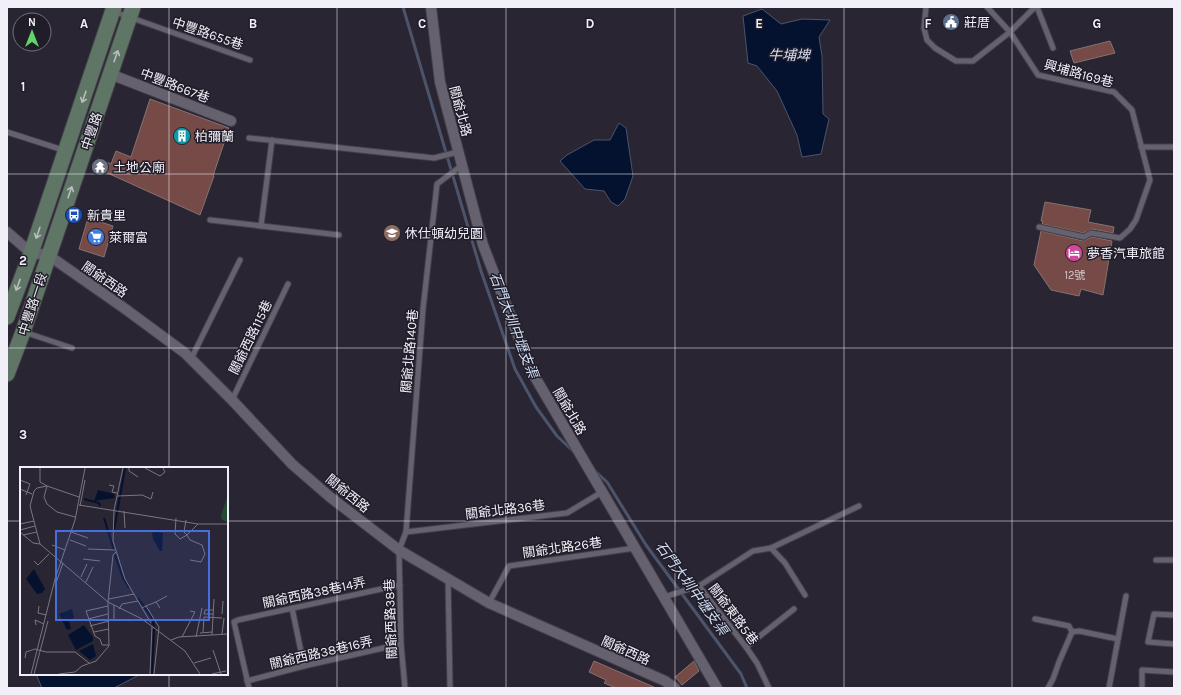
<svg xmlns="http://www.w3.org/2000/svg" width="1181" height="695" viewBox="0 0 1181 695" font-family="Karla,'Noto Sans TC',sans-serif">
<rect width="100%" height="100%" fill="#2a2532"/>
<!-- water -->
<g fill="#05122f" stroke="#4c546b">
<path d="M762,9l19,15 21,-5 28,1 -11,17 3,19 1,58 6,5 -8,35 -19,3 -5,-22 -20,-44 -20,-25 -9,-3 -5,-47z"/>
<path d="M619,123l7,5 7,48 -8,23 -7,7 -7,-4 -7,-11 -19,-2 -25,-28 7,-6 27,-15h16z"/>
<path d="M36,674h103v1l-25,13h-72z"/>
</g>
<g fill="none" stroke-linecap="round" stroke-linejoin="round">
<!-- stream -->
<g stroke="#4c546b" stroke-width="3">
<path d="M403,7l78,264 34,98 21,38 21,29 17,16"/>
<path d="M595,471l12,11 39,63 95,129 6,14"/>
</g>
</g>
<!-- building -->
<g fill="#764a47" stroke="#857271">
<path d="M1110,41l5,12 -41,10 -4,-12z"/>
<path d="M150,99l79,29 -16,48h1l-14,39 -97,-44 -1,4 -9,-3 5,-14 13,6 5,-13 15,6z"/>
<path d="M1045,202l46,8 -3,12 26,5 -1,6 -21,-4 -9,4 -41,-9 1,-3h-2z"/>
<path d="M88,218l25,8 -9,31 -25,-8z"/>
<path d="M1041,231l42,10 9,-4 20,4 -9,54 -22,-6 -2,7 -28,-6 -17,-25z"/>
<path d="M594,661l62,27h-40l-12,-5 2,-3 -17,-8z"/>
<path d="M694,661l5,10 -17,14 -7,-8z"/>
</g>
<g fill="none" stroke-linecap="round" stroke-linejoin="round">
<!-- lane casing -->
<g stroke="#43404a" stroke-width="7">
<g id="lane">
<path d="M926,7l-2,21 3,12 8,8 21,13h17l37,-29 -23,-25"/>
<path d="M1035,7l-25,25 28,43 76,17 18,18 18,70 -14,40 -6,9 -10,9 -29,-5 -7,4 -45,-10"/>
<path d="M1037,7l16,41"/>
<path d="M115,12l135,48"/>
<path d="M7,132l56,18"/>
<path d="M249,138l185,20 24,-6"/>
<path d="M1141,147h33"/>
<path d="M210,220l129,15"/>
<path d="M261,226l11,-86"/>
<path d="M24,332l48,16"/>
<path d="M191,359l49,-99"/>
<path d="M232,400l56,-116"/>
<path d="M406,532l161,-19 35,-21"/>
<path d="M771,548l88,-42"/>
<path d="M1156,560h18"/>
<path d="M448,578l2,109"/>
<path d="M699,586l54,-35 18,-3 14,15 20,32"/>
<path d="M664,597l35,-11 47,61 11,16 12,25"/>
<path d="M489,603l20,-37 126,-18"/>
<path d="M292,608l12,58"/>
<path d="M1174,615l-20,-1 -6,28 26,2"/>
<path d="M1035,619l34,7 3,6 -13,30 -6,17 -5,9"/>
<path d="M1072,632l7,-1 39,8"/>
<path d="M746,647l48,-38"/>
<path d="M247,681l57,-15 97,-22"/>
<path d="M249,688l-15,-66 4,-2 162,-35"/>
<path d="M405,688l-4,-44 -2,-94 7,-18 17,-223 14,-125 24,-18"/>
<path d="M1109,688l17,-92"/>
<path d="M1142,688v-18l32,2"/>
</g>
</g>
<!-- street casing -->
<g stroke="#43404a" stroke-width="12">
<g id="street">
<path d="M431,7l9,75 43,163 49,127 185,316"/>
<path d="M110,74l121,47"/>
<path d="M7,232l24,21 17,2 76,53 61,45 47,47 60,64 38,33 69,53 90,53 176,78 10,7"/>
</g>
</g>
<!-- secondary casing -->
<g stroke="#43404a" stroke-width="17">
<g id="secondary">
<path d="M7,317l24,-64 83,-246"/>
<path d="M7,374l16,-42 110,-325"/>
</g>
</g>
<!-- lane -->
<use href="#lane" stroke="#66616f" stroke-width="5"/>
<!-- street -->
<use href="#street" stroke="#66616f" stroke-width="10"/>
<!-- secondary -->
<use href="#secondary" stroke="#5f7566" stroke-width="15"/>
</g>
<!-- one-way arrows -->
<defs><path id="oneway-shaft" d="M-6 0H5M1.5-3L5.5 0L1.5 3" fill="none" stroke-width="1.6" stroke-linecap="round" stroke-linejoin="round"/></defs>
<g stroke="#b7bebd">
<use href="#oneway-shaft" transform="translate(116 56) rotate(-71)"/>
<use href="#oneway-shaft" transform="translate(84 97) rotate(109)"/>
<use href="#oneway-shaft" transform="translate(70 192) rotate(-71)"/>
<use href="#oneway-shaft" transform="translate(38 233) rotate(109)"/>
<use href="#oneway-shaft" transform="translate(18 285) rotate(110)"/>
</g>
<!-- grid -->
<path fill="none" stroke="#f1eff7" stroke-width="1" stroke-opacity="0.55" d="M169,7v461M337,7v681M506,7v681M675,7v681M844,7v681M1012,7v681M7,174h1167M7,348h1167M7,521h14M227,521h947M169,674v14"/>
<!-- icons -->
<defs>
<g id="civic-disc" transform="scale(0.9)"><circle r="9.5" fill="#5c6f8a" stroke="#201c28"/><path d="M-.6-6.5H3V-4.5H.6V-3L4-1V1h2V6H-6V1h2V-1L-.6-3ZM-1.2 2.5V6h2.4V2.5Z" fill="#fff"/></g>
<g id="building-disc" transform="scale(0.9)"><circle r="9.5" fill="#0f9aa8" stroke="#201c28"/><path d="M-4-6H4V6H1V3H-1V6H-4ZM-2.5-4.3h1.7v1.8h-1.7ZM.8-4.3h1.7v1.8H.8ZM-2.5-1h1.7V.8h-1.7ZM.8-1h1.7V.8H.8Z" fill="#fff"/></g>
<g id="temple-disc" transform="scale(0.9)"><circle r="9.5" fill="#6b7280" stroke="#201c28"/><path d="M0-6L5-2H3V0L6.5 2.5H4V6H1.5V3h-3V6H-4V2.5H-6.5L-3 0V-2H-5Z" fill="#fff"/></g>
<g id="bus-disc" transform="scale(0.9)"><circle r="9.5" fill="#1a4fb4" stroke="#201c28"/><path d="M-5-6H5V4H4V6H2V4H-2V6H-4V4H-5ZM-3.5-4V0h7V-4ZM-3.5 1.2v1.5H-2V1.2ZM2 1.2v1.5H3.5V1.2Z" fill="#fff"/></g>
<g id="school-disc" transform="scale(0.9)"><circle r="9.5" fill="#8d6e63" stroke="#201c28"/><path d="M0-5L7-2L0 1L-7-2ZM-4 1L0 2.5L4 1V4Q0 6-4 4Z" fill="#fff"/></g>
<g id="supermarket-disc" transform="scale(0.9)"><circle r="9.5" fill="#3f7fe0" stroke="#201c28"/><path d="M-6-5.5h2.5l.6 2H6L4.5 2H-2.5L-4.4-4H-6ZM-1.5 3.2a1.3 1.3 0 1 0 .1 0ZM3 3.2a1.3 1.3 0 1 0 .1 0Z" fill="#fff"/></g>
<g id="hotel-disc" transform="scale(0.9)"><circle r="9.5" fill="#d1479c" stroke="#201c28"/><path d="M-6-4.5h1.5V1H6V5H4.5V3h-9V5H-6ZM-4 0a1.8 1.8 0 1 1 3.6 0ZM.5 0V-2.5h3Q6-2.5 6 0Z" fill="#fff"/></g>
</defs>
<g fill-rule="evenodd">
<use href="#civic-disc" x="951" y="22"/>
<use href="#building-disc" x="182" y="136"/>
<use href="#temple-disc" x="100" y="167"/>
<use href="#bus-disc" x="74" y="215"/>
<use href="#school-disc" x="392" y="233"/>
<use href="#supermarket-disc" x="96" y="237"/>
<use href="#hotel-disc" x="1074" y="253"/>
</g>
<g text-anchor="middle" stroke-width="3" stroke-linejoin="round" paint-order="stroke">
<!-- number labels -->
<g font-size="11" fill="#d2c6cb">
<text x="1075" y="279">12號</text>
</g>
<!-- poi labels -->
<g font-size="13" fill="#f1eff7" stroke="#201c28" text-anchor="start">
<text x="964" y="27">莊厝</text>
<text x="195" y="141">柏彌蘭</text>
<text x="113" y="172">土地公廟</text>
<text x="87" y="220">新貴里</text>
<text x="405" y="238">休仕頓幼兒園</text>
<text x="109" y="242">萊爾富</text>
<text x="1087" y="258">夢香汽車旅館</text>
</g>
<!-- street labels -->
<g font-size="13" fill="#f1eff7" stroke="#201c28">
<text transform="translate(208 33) rotate(19)" y="5">中豐路655巷</text>
<text transform="translate(1079 73) rotate(15)" y="5">興埔路169巷</text>
<text transform="translate(175 85) rotate(21)" y="5">中豐路667巷</text>
<text transform="translate(461 111) rotate(75)" y="5">關爺北路</text>
<text transform="translate(91 131) rotate(-71)" y="5">中豐路</text>
<text transform="translate(105 279) rotate(35)" y="5">關爺西路</text>
<text transform="translate(32 304) rotate(-72)" y="5">中豐路一段</text>
<text transform="translate(250 337) rotate(-64)" y="5">關爺西路115巷</text>
<text transform="translate(409 351) rotate(-85)" y="5">關爺北路140巷</text>
<text transform="translate(570 411) rotate(60)" y="5">關爺北路</text>
<text transform="translate(348 493) rotate(39)" y="5">關爺西路</text>
<text transform="translate(505 509) rotate(-7)" y="5">關爺北路36巷</text>
<text transform="translate(562 547) rotate(-8)" y="5">關爺北路26巷</text>
<text transform="translate(314 592) rotate(-12)" y="5">關爺西路38巷14弄</text>
<text transform="translate(734 614) rotate(53)" y="5">關爺東路5巷</text>
<text transform="translate(390 619) rotate(-92)" y="5">關爺西路38巷</text>
<text transform="translate(626 650) rotate(24)" y="5">關爺西路</text>
<text transform="translate(321 652) rotate(-13)" y="5">關爺西路38巷16弄</text>
</g>
<!-- water labels -->
<g font-size="14" font-style="italic" fill="#d0def6" stroke="#201c28">
<text x="789" y="60">牛埔埤</text>
<text transform="translate(514 325) rotate(69)" y="5">石門大圳中壢支渠</text>
<text transform="translate(692 588) rotate(54)" y="5">石門大圳中壢支渠</text>
</g>
</g>
<!-- overview -->
<g transform="translate(20 467)">
<rect width="208" height="208" fill="#2a2532"/>
<path d="M208,28v27h-1l-5,-2 -1,-5z" fill="#244a37"/>
<path d="M78,23l16,4 1,4 -21,3zM135,65l8,1 -1,18h-2l-7,-12 -1,-6zM14,102l11,20 -3,4 -5,1 -11,-15zM52,142l2,9 -5,3 2,8 -4,1 -8,-16zM64,158l9,12v4l-17,9 -8,-15zM73,177l3,12 -6,4 -11,-9z" fill="#05122f"/>
<path fill="none" stroke="#05122f" stroke-width="2" d="M64,32l15,4 1,3M84,51l10,32M94,63l11,-62M95,88l8,23 6,10M118,131l14,20 2,8M132,207l2,-45"/>
<path fill="none" stroke="#7a7681" stroke-width="1" d="M20,1v14l7,4 -3,11 3,7 10,8 18,5M103,1l-9,42 -1,31 12,38 26,44M109,1v3l9,6M125,1l15,8 5,-4 -2,-4M0,13l10,4 -4,11M89,18l5,1 -2,6 5,1M0,22l12,5M97,29l25,-1 9,4 2,-7M59,30l-32,-11 -10,2 -3,3 -4,15 10,38 68,58 34,17 43,32 15,23M59,38l119,19h30M60,39l5,-26M104,44l1,17M156,51l-1,16 5,5 7,-4 -3,-3 2,-12M0,57l14,-3M0,63l15,-4M0,65l13,11 7,1M51,65l17,6M3,68l14,-3M50,73l16,6M32,78l13,5M68,82l27,1M63,92l17,2M170,93l11,2 4,-8 -3,-9 -12,-5 -3,-5 11,-11M14,94l4,4 11,-11M61,110l6,-13M66,115l7,-15M35,119l8,-23M89,132l25,-5M136,135l11,-6M94,138v14M19,139l-1,7 8,2M88,139l-22,5 9,25 5,3 2,6h7M126,139l10,-4 4,6M122,141l4,-2 13,21 -5,47M99,142l3,-5 16,-3M193,147h-9l1,-4h8M202,147l1,-13M68,152l20,-5M16,158l-1,-5 9,4M70,159l19,-5M74,165l15,-3M183,165l1,-15 18,1M180,166l12,-1M202,167l2,-16M192,168l2,-36M162,170l13,-25 -5,-1M176,170l6,-29M151,173l8,-3 49,-3M193,183l8,24M5,191l1,-6 9,-3 11,3h29l14,11M174,196l17,-5M11,207l24,-95 20,-59 10,-52M14,207l14,-53M39,207l16,-2 7,-6 14,-5 13,-15 -1,-44 5,-47 3,-3M130,207l2,-48M192,207l14,-3"/>
<path fill="#476ede" fill-opacity="0.15" stroke="#476ede" stroke-width="2" d="M36,64h153v89h-153z"/>
<rect width="208" height="208" fill="none" stroke="#f1eff7" stroke-width="2"/>
</g>
<g font-size="13" text-anchor="middle" font-weight="bold" fill="#f1eff7" stroke="#201c28" stroke-width="3" stroke-linejoin="round" paint-order="stroke">
<text x="84" y="28">A</text>
<text x="253" y="28">B</text>
<text x="422" y="28">C</text>
<text x="590" y="28">D</text>
<text x="759" y="28">E</text>
<text x="928" y="28">F</text>
<text x="1097" y="28">G</text>
<text x="23" y="91">1</text>
<text x="23" y="265">2</text>
<text x="23" y="439">3</text>
</g>
<!-- border -->
<rect width="1181" height="695" fill="none" stroke="#f1eff7" stroke-width="16"/>
<!-- north arrow -->
<g transform="translate(32 32)"><circle r="19" fill="#201c28" stroke="#74707b"/>
<path d="M0-3L7 15L0 10L-7 15Z" fill="#62d469"/>
<text y="-6" font-size="11" font-weight="bold" text-anchor="middle" fill="#f1eff7">N</text>
</g>
</svg>
